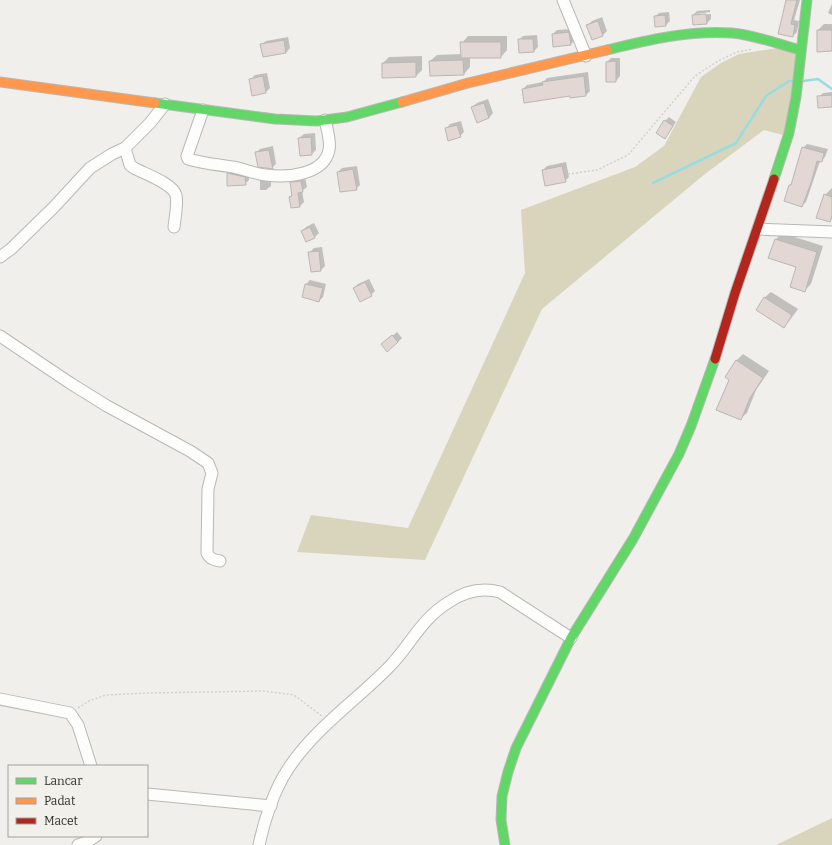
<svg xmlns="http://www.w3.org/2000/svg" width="832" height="845" viewBox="0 0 832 845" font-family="Bitter,serif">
<rect width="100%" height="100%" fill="#f0efeb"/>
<!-- green -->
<g fill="#d9d5bd">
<path d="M784,47l18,4 -12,86 -26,-7 -59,44 -163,135 -117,251 -128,-8 14,-37 97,13 117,-255 -4,-63 114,-43 29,-21 37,-69 20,-14 18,-9z"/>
<path d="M832,818v27h-56z"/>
</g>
<!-- shadow -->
<g fill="#0003">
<path d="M787,0h13l-6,20 5,1 -2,11 -4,4 -14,-3z"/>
<path d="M832,4v11l-4,-2z"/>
<path d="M710,10v2l-14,2v2l15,-2v5l-4,4 -14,-8 4,-4z"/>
<path d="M669,12l1,9 -4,4 -10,1 -1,-9 4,-4z"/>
<path d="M602,17l5,14 -4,4 -15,-10 4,-4z"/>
<path d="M824,24h8v26l-14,-20z"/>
<path d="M573,29l2,11 -4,4 -17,2 -1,-12 4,-4z"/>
<path d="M537,35l1,12 -4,4 -15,-11 4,-4z"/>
<path d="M468,36h39v14l-6,7h-31v10l-6,7 -34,-13 7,-6 25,-1v-11z"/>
<path d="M288,37l2,11 -4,5 -25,-8 5,-4z"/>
<path d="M422,56v14l-6,6 -33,-13 6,-6z"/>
<path d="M611,58h9v18l-4,5h-9v-19z"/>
<path d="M588,72l2,19 -4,4 -15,2v-3l-48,-5 4,-4 16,-3 4,-4z"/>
<path d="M267,73l3,15 -4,4 -15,-13 4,-4z"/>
<path d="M832,92v14l-13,-9 4,-4z"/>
<path d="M488,99l5,14 -4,5 -17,-11 5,-4z"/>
<path d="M669,117l7,5 -11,16v-17z"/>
<path d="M461,121l3,11 -4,4 -14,-7 4,-5z"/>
<path d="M315,133l1,17 -4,4 -13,-16 5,-4z"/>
<path d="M807,144l21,5 -3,8 -4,4h-1l-14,41 -4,4 -12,-21 3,-3 10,-34z"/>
<path d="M273,146l3,18 -4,4 -16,-15 4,-4z"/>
<path d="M566,162l3,15 -4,4 -22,-11 4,-4z"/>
<path d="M357,166l3,19 -4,4 -18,-17 4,-4z"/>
<path d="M232,170l17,3v7l-4,4 -17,-10z"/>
<path d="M264,177l7,1v8l-5,4h-6v-9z"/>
<path d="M305,177l2,10 -5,4 2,11 -4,4 -10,-9 2,-3 -1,-11 4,-4z"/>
<path d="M832,188v31l-3,2 -4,-26z"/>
<path d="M314,223l5,10 -4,4 -9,3 -4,-9 4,-4z"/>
<path d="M782,233l41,13 -12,38 -6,6 -8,-24 -21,-27z"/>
<path d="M322,247l3,19 -4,4 -12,-17 5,-5z"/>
<path d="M369,279l6,12 -4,4 -17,-7 4,-4z"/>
<path d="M310,280l16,4 -3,13 -4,4 -13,-17z"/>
<path d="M771,292l27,17 -8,11 -6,6 -20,-28z"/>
<path d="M397,332l5,6 -4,4 -12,-1z"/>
<path d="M743,354l26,17 -13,19 -9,23 -7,6 -4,-58z"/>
</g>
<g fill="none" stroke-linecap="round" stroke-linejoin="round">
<!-- stream -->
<g stroke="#98dce0" stroke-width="2.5">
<path d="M803,81l15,-2 14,10"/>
<path d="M653,183l83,-40 30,-47 23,-15h3"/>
</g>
</g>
<!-- building -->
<g fill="#e2d7d3" stroke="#b9b7b5">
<path d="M786,0h11l-6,24 4,1 -2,12 -15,-3z"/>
<path d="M706,14l1,10 -14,1 -1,-10z"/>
<path d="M665,15l1,11 -11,1 -1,-11z"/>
<path d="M598,21l5,15 -11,4 -6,-15z"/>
<path d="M817,30h15v21l-15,1z"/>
<path d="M569,32l2,13 -18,2 -1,-13z"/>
<path d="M518,39h15l1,13 -15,1z"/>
<path d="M284,40l2,13 -23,4 -3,-13z"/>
<path d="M460,42h41v16h-40z"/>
<path d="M463,60l1,15 -34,1 -1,-15z"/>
<path d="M616,61v21h-10v-20z"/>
<path d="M416,62v15l-34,1v-15z"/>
<path d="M263,76l3,17 -14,3 -3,-17z"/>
<path d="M584,76l2,20 -16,2v-2l-46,7 -2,-14 21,-4 -1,-3z"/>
<path d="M832,95v12l-14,1 -1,-12z"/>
<path d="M484,103l5,15 -12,5 -6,-16z"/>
<path d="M664,120l9,6 -8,13 -9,-6z"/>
<path d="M457,125l4,12 -13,4 -3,-13z"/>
<path d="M311,137l1,18 -12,1 -2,-18z"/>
<path d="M802,147l22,6 -2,9 -5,-1 -6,22 -9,24 -18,-6 5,-16h2z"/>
<path d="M269,150l4,19 -15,-2 -3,-15z"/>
<path d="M562,166l4,16 -21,4 -3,-16z"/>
<path d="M353,169l4,21 -17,2 -3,-20z"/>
<path d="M227,173l18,4 1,8 -19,1z"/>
<path d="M301,181l2,11 -5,1 2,14 -9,1 -2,-11 3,-1 -2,-14z"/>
<path d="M824,194l8,3v19l-2,6 -14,-4z"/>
<path d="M310,227l5,11 -9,4 -5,-11z"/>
<path d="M775,239l42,13 -12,40 -15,-5 6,-20 -28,-9z"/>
<path d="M319,251l2,20 -10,1 -3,-20z"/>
<path d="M365,282l7,14 -12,6 -7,-14z"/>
<path d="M305,284l18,4 -4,14 -17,-5z"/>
<path d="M764,297l28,18 -8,13 -28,-18z"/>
<path d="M392,335l6,7 -11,10 -6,-8z"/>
<path d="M736,360l27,18 -13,20 -9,22 -25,-10 13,-30 -4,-3z"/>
</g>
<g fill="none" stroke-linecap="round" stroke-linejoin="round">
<!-- street casing -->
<g stroke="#b8b8b5" stroke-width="13">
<g id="street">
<path d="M563,0l23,56"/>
<path d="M203,110l-16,46 1,3c14,4 30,6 45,8 11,2 22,7 33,8 21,3 58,0 63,-25 2,-9 -2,-21 -4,-30"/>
<path d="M125,148l5,17 4,3c11,6 38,15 42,27 2,9 -1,22 -2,32"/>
<path d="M758,229l74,3"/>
<path d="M0,257l11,-8 43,-42 36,-39 22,-14 13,-6 25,-25 15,-19"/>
<path d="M0,336l70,47 37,23 83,45 18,12 4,10 -4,16 -1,64c3,6 7,7 13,8"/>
<path d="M0,699l70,14 8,12 13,41"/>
<path d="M147,794l124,12"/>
<path d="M78,845l9,-3 9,-6"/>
<path d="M259,845c5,-24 15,-55 29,-76 27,-41 68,-68 102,-103 21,-22 32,-48 59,-64 16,-11 32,-15 51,-10l71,46"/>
</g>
</g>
<!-- fast casing -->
<g stroke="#b8b8b5" stroke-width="11">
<g id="fast">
<path d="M607,50c41,-10 82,-20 125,-17 23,2 46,11 68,17"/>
<path d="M155,103l120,16 42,2 30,-4 55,-15"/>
<path d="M774,179l15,-46 7,-36 11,-97"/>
<path d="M505,845l-4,-25 1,-24 6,-24 8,-24 55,-110 62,-99 46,-85 12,-28 24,-67"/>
</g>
</g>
<!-- slow casing -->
<g stroke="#b8b8b5" stroke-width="11">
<g id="slow">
<path d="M0,82l155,21"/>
<path d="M402,102l66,-19 139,-33"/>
</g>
</g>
<!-- jam casing -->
<g stroke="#b8b8b5" stroke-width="11">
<path id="jam" d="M715,359l20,-66 39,-114"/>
</g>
<!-- path -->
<g stroke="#d0d0ce" stroke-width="1.5" stroke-dasharray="2 2" stroke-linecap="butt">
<path d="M568,174l29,-4 31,-15 67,-79 23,-15 19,-9 16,-3"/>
<path d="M78,708l11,-7 17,-6 42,-2 116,-2 30,4 28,21"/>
</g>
<!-- street -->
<use href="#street" stroke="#fdfdfc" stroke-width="11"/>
<!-- fast -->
<use href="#fast" stroke="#63d668" stroke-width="9"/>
<!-- slow -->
<use href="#slow" stroke="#ff974d" stroke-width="9"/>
<!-- jam -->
<use href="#jam" stroke="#b3261e" stroke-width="9"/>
</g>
<!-- legend -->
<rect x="8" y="765" width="140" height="72" fill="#f1f0ea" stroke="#a2a19d"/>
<rect x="16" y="778" width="20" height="6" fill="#63d668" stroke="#a2a19d"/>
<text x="44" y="785" font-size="12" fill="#2c2b29">Lancar</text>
<rect x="16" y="798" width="20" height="6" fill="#ff974d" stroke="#a2a19d"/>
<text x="44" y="805" font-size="12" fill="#2c2b29">Padat</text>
<rect x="16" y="818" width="20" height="6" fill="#b3261e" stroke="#a2a19d"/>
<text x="44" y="825" font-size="12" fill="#2c2b29">Macet</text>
</svg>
